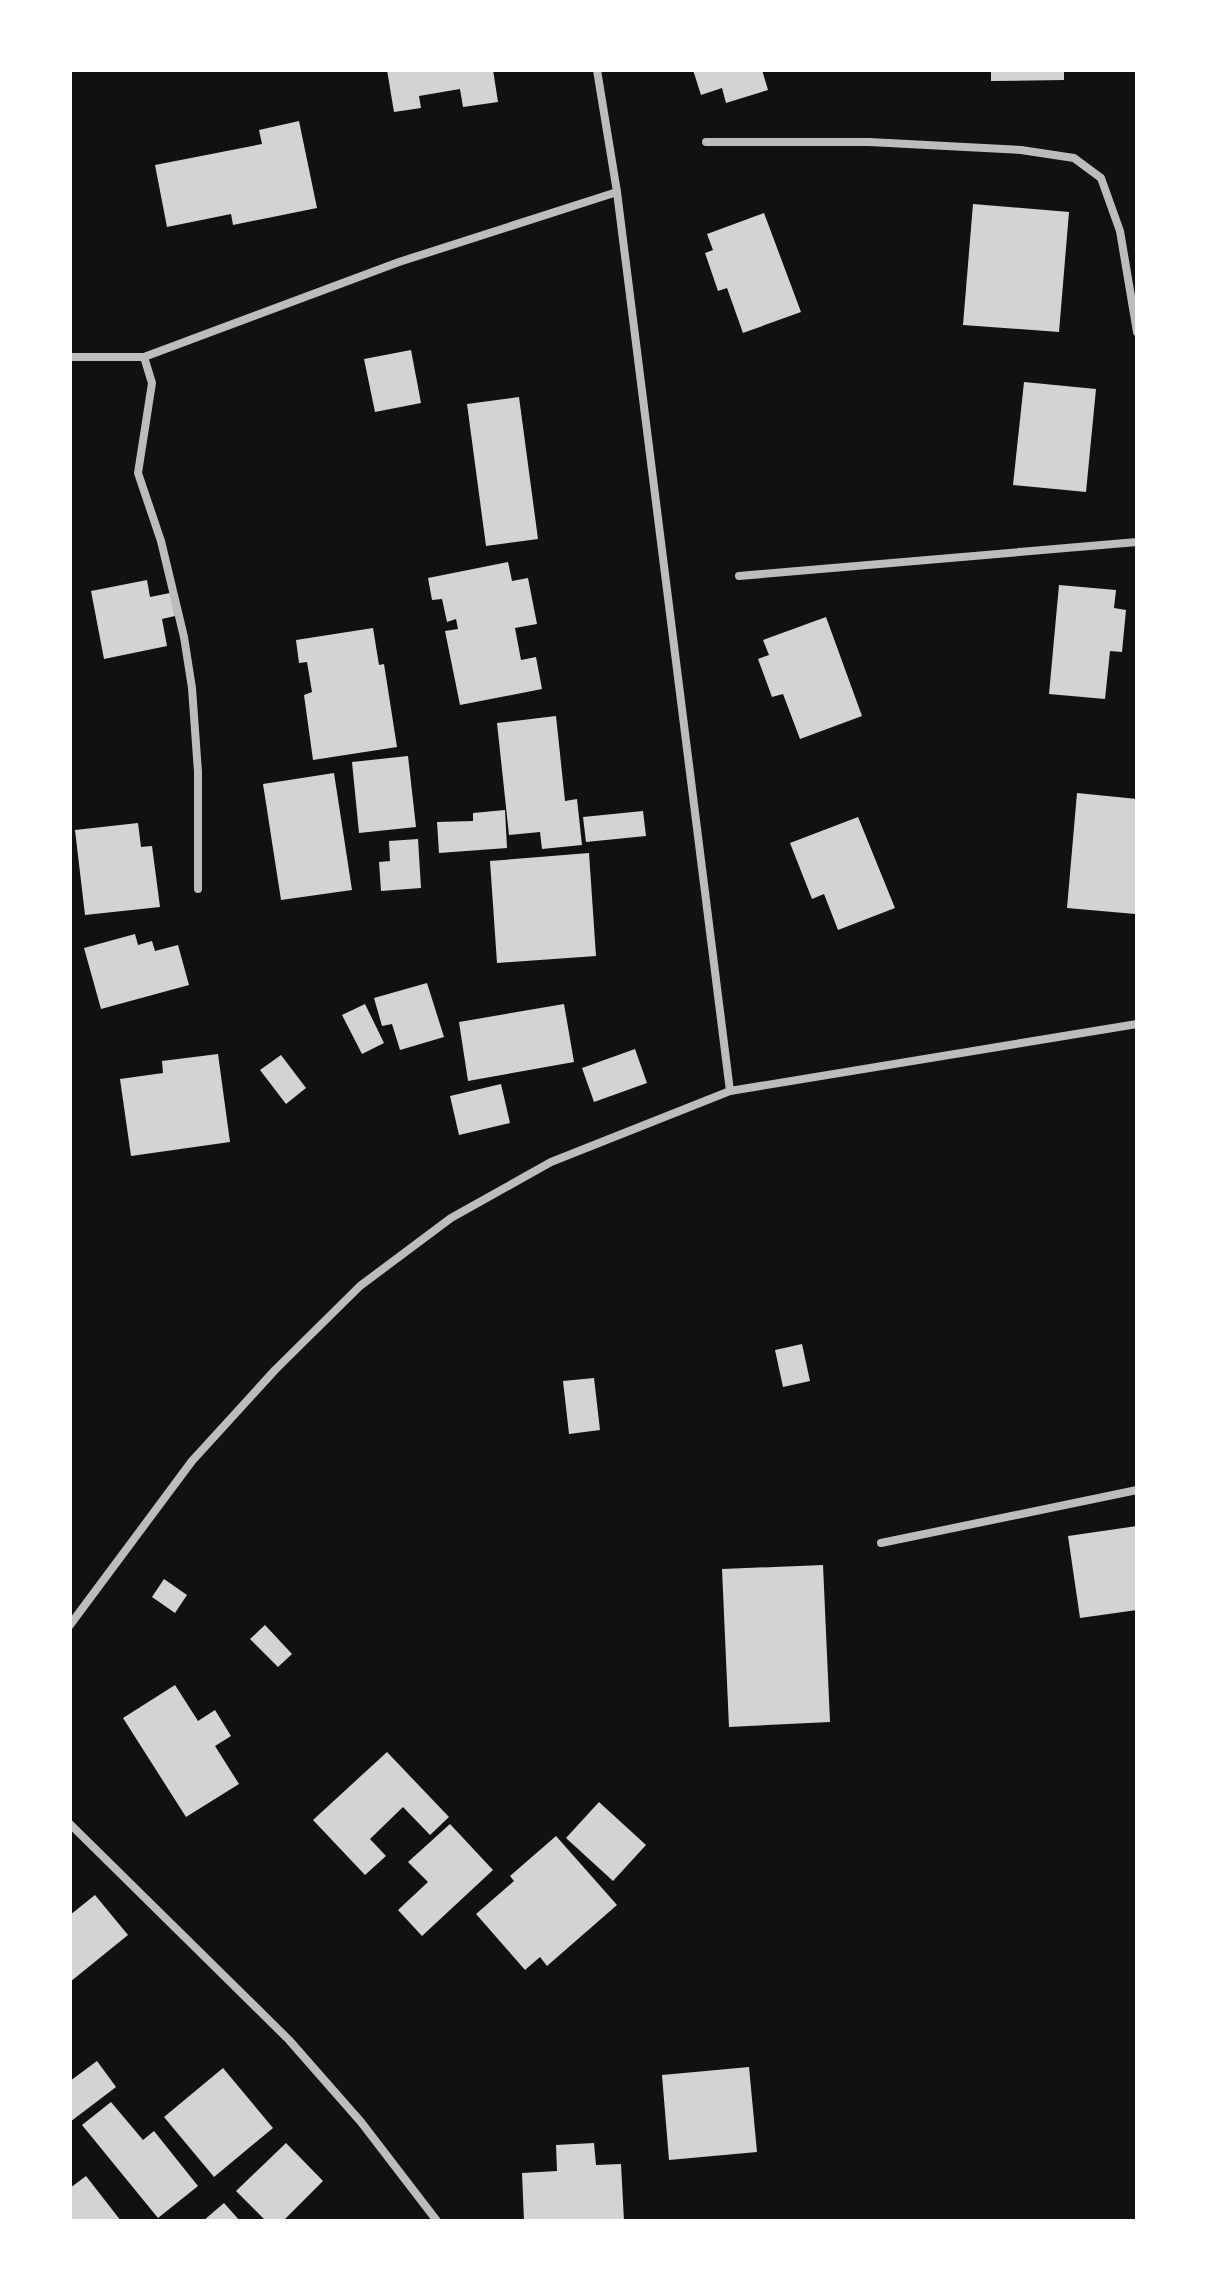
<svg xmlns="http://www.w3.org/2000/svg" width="1207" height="2291" viewBox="0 0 1207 2291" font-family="'DM Sans',sans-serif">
<rect width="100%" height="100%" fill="#111"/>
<!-- building -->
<g fill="#d3d3d3">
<path d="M387,70h106l5,32 -35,5 -3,-18 -41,7 2,12 -27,4z"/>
<path d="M693,70h69l6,20 -42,13 -4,-15 -21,7z"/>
<path d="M991,70h73v10l-73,1z"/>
<path d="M299,121l18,87 -84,17 -2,-11 -64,13 -12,-62 107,-21 -3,-14z"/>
<path d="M973,204l96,8 -10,120 -96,-7z"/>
<path d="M764,213l37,99 -58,21 -16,-45 -9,3 -13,-38 8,-3 -6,-16z"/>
<path d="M411,350l10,53 -46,9 -11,-53z"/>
<path d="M1024,382l72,7 -10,103 -73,-7z"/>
<path d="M519,397l19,142 -52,7 -19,-142z"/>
<path d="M508,562l4,19 16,-3 9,46 -22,4 6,32 15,-3 6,32 -82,16 -15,-74 13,-2 -2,-10 -9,3 -5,-23 -10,1 -4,-22z"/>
<path d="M147,580l3,17 20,-4 5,23 -13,3 5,27 -63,13 -13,-68z"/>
<path d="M1059,585l57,5 -2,18 12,2 -4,42 -12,-1 -5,48 -56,-5z"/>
<path d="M826,617l36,99 -62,23 -17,-45 -11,3 -14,-38 11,-4 -6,-15z"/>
<path d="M373,628l6,37 5,-1 13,83 -84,13 -9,-65 8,-3 -5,-30 -8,1 -3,-23z"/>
<path d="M556,716l9,85 12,-2 5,46 -40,4 -2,-17 -31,3 -12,-112z"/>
<path d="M408,756l8,71 -57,6 -7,-71z"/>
<path d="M334,773l18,117 -71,10 -18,-116z"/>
<path d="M1077,793l60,6 -2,115 -68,-6z"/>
<path d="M505,810l2,38 -68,5 -2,-31 36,-1v-8z"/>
<path d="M643,811l3,25 -60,6 -3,-25z"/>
<path d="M858,817l37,91 -57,22 -14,-36 -12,5 -22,-56z"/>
<path d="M138,823l3,24 11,-1 8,61 -75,8 -10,-85z"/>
<path d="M418,839l3,49 -40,3 -2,-29 11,-1 -1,-20z"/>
<path d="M589,853l7,103 -99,7 -7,-102z"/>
<path d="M135,934l3,11 14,-4 3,10 23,-6 11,40 -88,24 -17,-61z"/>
<path d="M427,983l17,54 -44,13 -8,-26 -10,2 -8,-28z"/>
<path d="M365,1004l19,39 -22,11 -20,-39z"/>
<path d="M564,1004l10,58 -106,19 -9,-59z"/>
<path d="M635,1049l12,34 -53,19 -12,-34z"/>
<path d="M218,1054l12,88 -99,14 -11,-77 43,-6 -1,-12z"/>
<path d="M281,1055l25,33 -20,16 -26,-34z"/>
<path d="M501,1084l9,39 -51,12 -9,-39z"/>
<path d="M802,1344l8,37 -27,6 -8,-37z"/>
<path d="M594,1378l6,52 -31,4 -6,-53z"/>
<path d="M1137,1526v84l-57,8 -12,-82z"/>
<path d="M823,1565l7,157 -101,5 -7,-158z"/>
<path d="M164,1579l23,16 -12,18 -23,-16z"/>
<path d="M265,1625l27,29 -14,13 -28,-28z"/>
<path d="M175,1685l23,36 17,-11 16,26 -16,10 24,38 -53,33 -63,-99z"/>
<path d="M387,1752l62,65 -19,18 -27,-28 -33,32 16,17 -21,19 -52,-55z"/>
<path d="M599,1802l47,43 -33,36 -47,-43z"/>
<path d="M450,1824l43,46 -71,66 -24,-26 30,-28 -20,-20z"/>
<path d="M556,1836l61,69 -70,61 -7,-9 -15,13 -49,-56 38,-33 -4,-5z"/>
<path d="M95,1895l33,40 -58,47v-67z"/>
<path d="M97,2061l19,26 -46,35v-41z"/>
<path d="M749,2067l8,85 -88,8 -7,-85z"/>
<path d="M223,2068l50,60 -59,49 -50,-60z"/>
<path d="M111,2102l32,38 11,-9 44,55 -40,32 -76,-93z"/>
<path d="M286,2143l37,38 -40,40h-17l-30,-30z"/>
<path d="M594,2143l2,22 25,-1 3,57h-100l-2,-48 35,-2 -1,-26z"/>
<path d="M86,2176l35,45h-51v-33z"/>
<path d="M224,2203l16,18h-37z"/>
</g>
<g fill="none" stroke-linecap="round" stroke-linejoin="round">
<!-- minor -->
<g stroke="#bcbcbc" stroke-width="8">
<path d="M706,142h163l152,8 53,8 27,20 19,53 17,101"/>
<path d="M617,192l113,899"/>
<path d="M70,357h74l255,-95 218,-70 -20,-122"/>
<path d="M144,357l8,26 -14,90 23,68 23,96 8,51 6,84v117"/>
<path d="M739,576l398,-34"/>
<path d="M881,1543l256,-53"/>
<path d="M70,1625l122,-164 83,-91 85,-84 91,-68 100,-56 179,-71 407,-67"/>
<path d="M70,1824l219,216 72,82 76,99"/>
</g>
</g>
<!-- border -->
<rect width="1207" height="2291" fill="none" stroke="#ffffff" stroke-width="144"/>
</svg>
